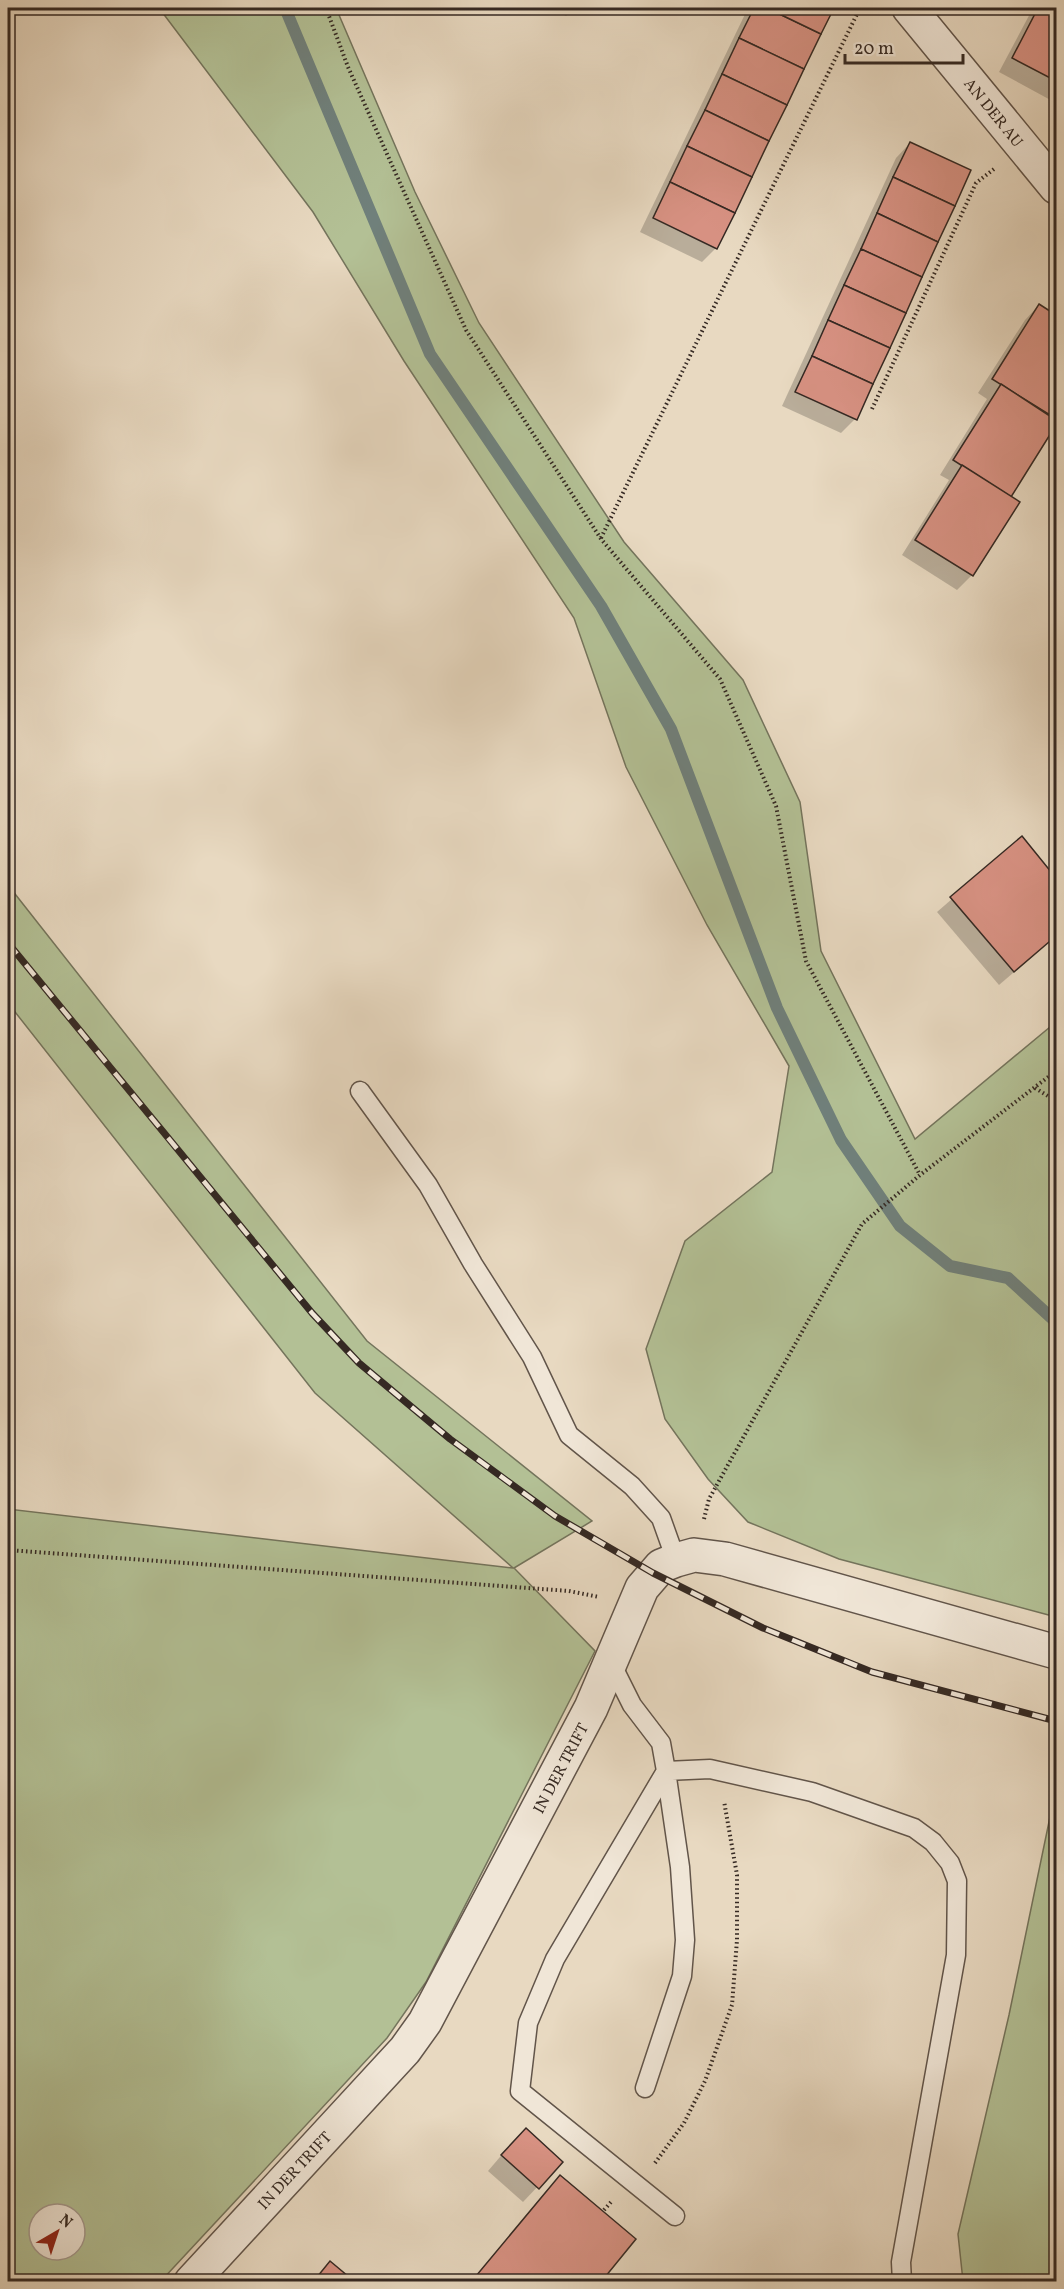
<svg xmlns="http://www.w3.org/2000/svg" width="1064" height="2289" viewBox="0 0 1064 2289" font-family="Vollkorn,serif">
<rect width="100%" height="100%" fill="#e8d9c1"/>
<filter id="stains"><feTurbulence type="fractalNoise" baseFrequency=".00333" numOctaves="4"/><feColorMatrix values="0 0 0 0 .2 0 0 0 0 .09 0 0 0 0 .02 0 0 0 .5 -.17"/></filter>
<radialGradient id="worn" r=".72"><stop offset=".6" stop-color="#630" stop-opacity="0"/><stop offset="1" stop-color="#630" stop-opacity=".3"/></radialGradient>
<!-- green -->
<g fill="#b3c095" stroke="#74745c" stroke-width="1.5" fill-rule="evenodd">
<path d="M159,8h177l79,184 64,131 145,219 119,138 57,122 21,149 94,188 141,-117v595l-217,-58 -91,-37 -40,-43 -43,-60 -19,-70 39,-108 87,-69 17,-106 -82,-141 -81,-158 -52,-149 -170,-257 -91,-149z"/>
<path d="M8,885l359,456 225,180 -78,47 81,83 -169,331 -39,56 -226,243h-153v-772l505,59 -198,-175 -307,-390zM39,2214h36v36h-36z"/>
<path d="M1056,1788v493h-93l-5,-47 51,-219z"/>
</g>
<!-- shadow -->
<g fill="#0003">
<path d="M552,8h23l-9,8z"/>
<path d="M748,8h84l-116,240 -14,14 -62,-30z"/>
<path d="M1033,8h23v95l-57,-31z"/>
<path d="M910,143l-55,276 -14,14 -59,-27 114,-248z"/>
<path d="M1039,305l17,12v85l-9,14 9,6 -47,75 9,5 -46,73 -15,15 -55,-35 47,-75 -9,-5 47,-76 -9,-6 47,-73z"/>
<path d="M1056,808v14l-6,-7z"/>
<path d="M1022,838l34,42v56l-57,49 -62,-73z"/>
<path d="M511,2144l50,18 -38,40 -35,-31z"/>
<path d="M560,2177l39,105h-128l75,-91z"/>
</g>
<g fill="none" stroke-linecap="round" stroke-linejoin="round">
<!-- stream -->
<path stroke="#70807b" stroke-width="12" d="M285,8l145,346 171,252 70,123 106,279 64,132 59,86 50,40 58,12 48,44"/>
</g>
<!-- building -->
<g fill="#d79182" stroke="#352923" stroke-width="1.5">
<path d="M754,8h13l54,26 -17,35 -65,-31z"/>
<path d="M767,8h67l-13,26z"/>
<path d="M1038,8h18v73l-44,-23z"/>
<path d="M739,38l65,31 -17,36 -65,-31z"/>
<path d="M722,74l65,31 -18,36 -64,-31z"/>
<path d="M705,110l64,31 -17,36 -65,-31z"/>
<path d="M910,142l61,28 -16,36 -62,-29z"/>
<path d="M687,146l65,31 -17,36 -65,-31z"/>
<path d="M893,177l62,29 -17,36 -61,-29z"/>
<path d="M670,182l65,31 -18,36 -64,-31z"/>
<path d="M877,213l61,29 -16,35 -61,-28z"/>
<path d="M861,249l61,28 -16,36 -62,-28z"/>
<path d="M844,285l62,28 -16,35 -62,-28z"/>
<path d="M1039,304l17,11v89l-6,11 -58,-36z"/>
<path d="M828,320l62,28 -17,36 -61,-28z"/>
<path d="M812,356l61,28 -16,36 -62,-28z"/>
<path d="M1001,384l55,36v5l-45,72 -58,-37z"/>
<path d="M962,465l58,37 -47,74 -58,-36z"/>
<path d="M1022,836l34,42v58l-42,36 -64,-75z"/>
<path d="M526,2128l37,34 -24,27 -38,-34z"/>
<path d="M560,2175l76,64 -35,43h-130z"/>
<path d="M330,2261l25,21h-42z"/>
</g>
<g fill="none" stroke-linecap="round" stroke-linejoin="round">
<!-- lane casing -->
<g stroke="#62554a" stroke-width="21">
<g id="lane">
<path d="M360,1091l68,94 45,79 59,93 37,78 63,51 29,32 15,42"/>
<path d="M611,1663l21,42 29,38 5,28 -111,188 -27,64 -8,68 155,125"/>
<path d="M645,2088l37,-112 3,-36 -5,-73 -14,-96 44,-2 102,23 102,36 19,14 17,21 7,18 -1,74 -55,307 1,20"/>
</g>
</g>
<!-- street casing -->
<g stroke="#62554a" stroke-width="36">
<g id="street">
<path d="M909,8l147,179"/>
<path d="M191,2282l214,-232 20,-28 166,-314 51,-120 19,-22 15,-6 18,-5 31,4 331,93"/>
</g>
</g>
<!-- path -->
<g stroke="#352923" stroke-width="4" stroke-dasharray="1.5 3" stroke-linecap="butt">
<path d="M326,8l22,59 118,263 135,209 119,140 56,127 30,155 114,214"/>
<path d="M872,409l104,-226 18,-14"/>
<path d="M601,538l259,-530"/>
<path d="M1035,1088l21,13"/>
<path d="M704,1519l5,-20 153,-275 58,-49 136,-104"/>
<path d="M8,1550l561,41 30,6"/>
<path d="M655,2163l29,-40 21,-42 27,-76 5,-65v-65l-13,-74"/>
<path d="M604,2210l7,-8"/>
</g>
<!-- lane -->
<use href="#lane" stroke="#f0e6d7" stroke-width="18"/>
<!-- street -->
<use href="#street" stroke="#f0e6d7" stroke-width="33"/>
<!-- rail casing -->
<g stroke="#352923" stroke-width="7">
<path id="rail" d="M8,943l304,370 47,50 91,76 105,77 98,57 110,55 109,44 184,49"/>
</g>
<!-- rail -->
<use href="#rail" stroke="#f0e6d7" stroke-width="4.5" stroke-dasharray="14" stroke-linecap="butt"/>
</g>
<g text-anchor="middle" stroke-width="4.5" stroke-linejoin="round" paint-order="stroke">
<!-- street labels -->
<g font-size="16" fill="#352923" stroke="#f0e6d7">
<text transform="translate(994 112) rotate(51)" y="6">AN DER AU</text>
<text transform="translate(560 1768) rotate(-62)" y="6">IN DER TRIFT</text>
<text transform="translate(294 2170) rotate(-47)" y="6">IN DER TRIFT</text>
</g>
</g>
<!-- margin -->
<rect width="1064" height="2289" fill="none" stroke="#e8d9c1" stroke-width="30"/>
<rect x="9" y="9" width="1046" height="2271" fill="none" stroke="#352923" stroke-width="3"/>
<rect x="15" y="15" width="1034" height="2259" fill="none" stroke="#352923" stroke-width="1.5"/>
<!-- north arrow -->
<g transform="translate(57 2232) rotate(39)"><circle r="28" fill="#f0e6d7" stroke="#a59a8f" stroke-width="1.5"/>
<path d="M0-4.5L10 22L0 15L-10 22Z" fill="#8f2418"/>
<text y="-9" font-size="16" font-weight="bold" text-anchor="middle" fill="#352923">N</text>
</g>
<!-- scale -->
<path d="M845 54v9h118v-9" fill="none" stroke="#352923" stroke-width="3"/>
<text x="854" y="54" font-size="18" fill="#352923" stroke="#f0e6d7" stroke-width="4.5" paint-order="stroke">20 m</text>
<rect width="100%" height="100%" filter="url(#stains)"/>
<rect width="100%" height="100%" fill="url(#worn)"/>
</svg>
